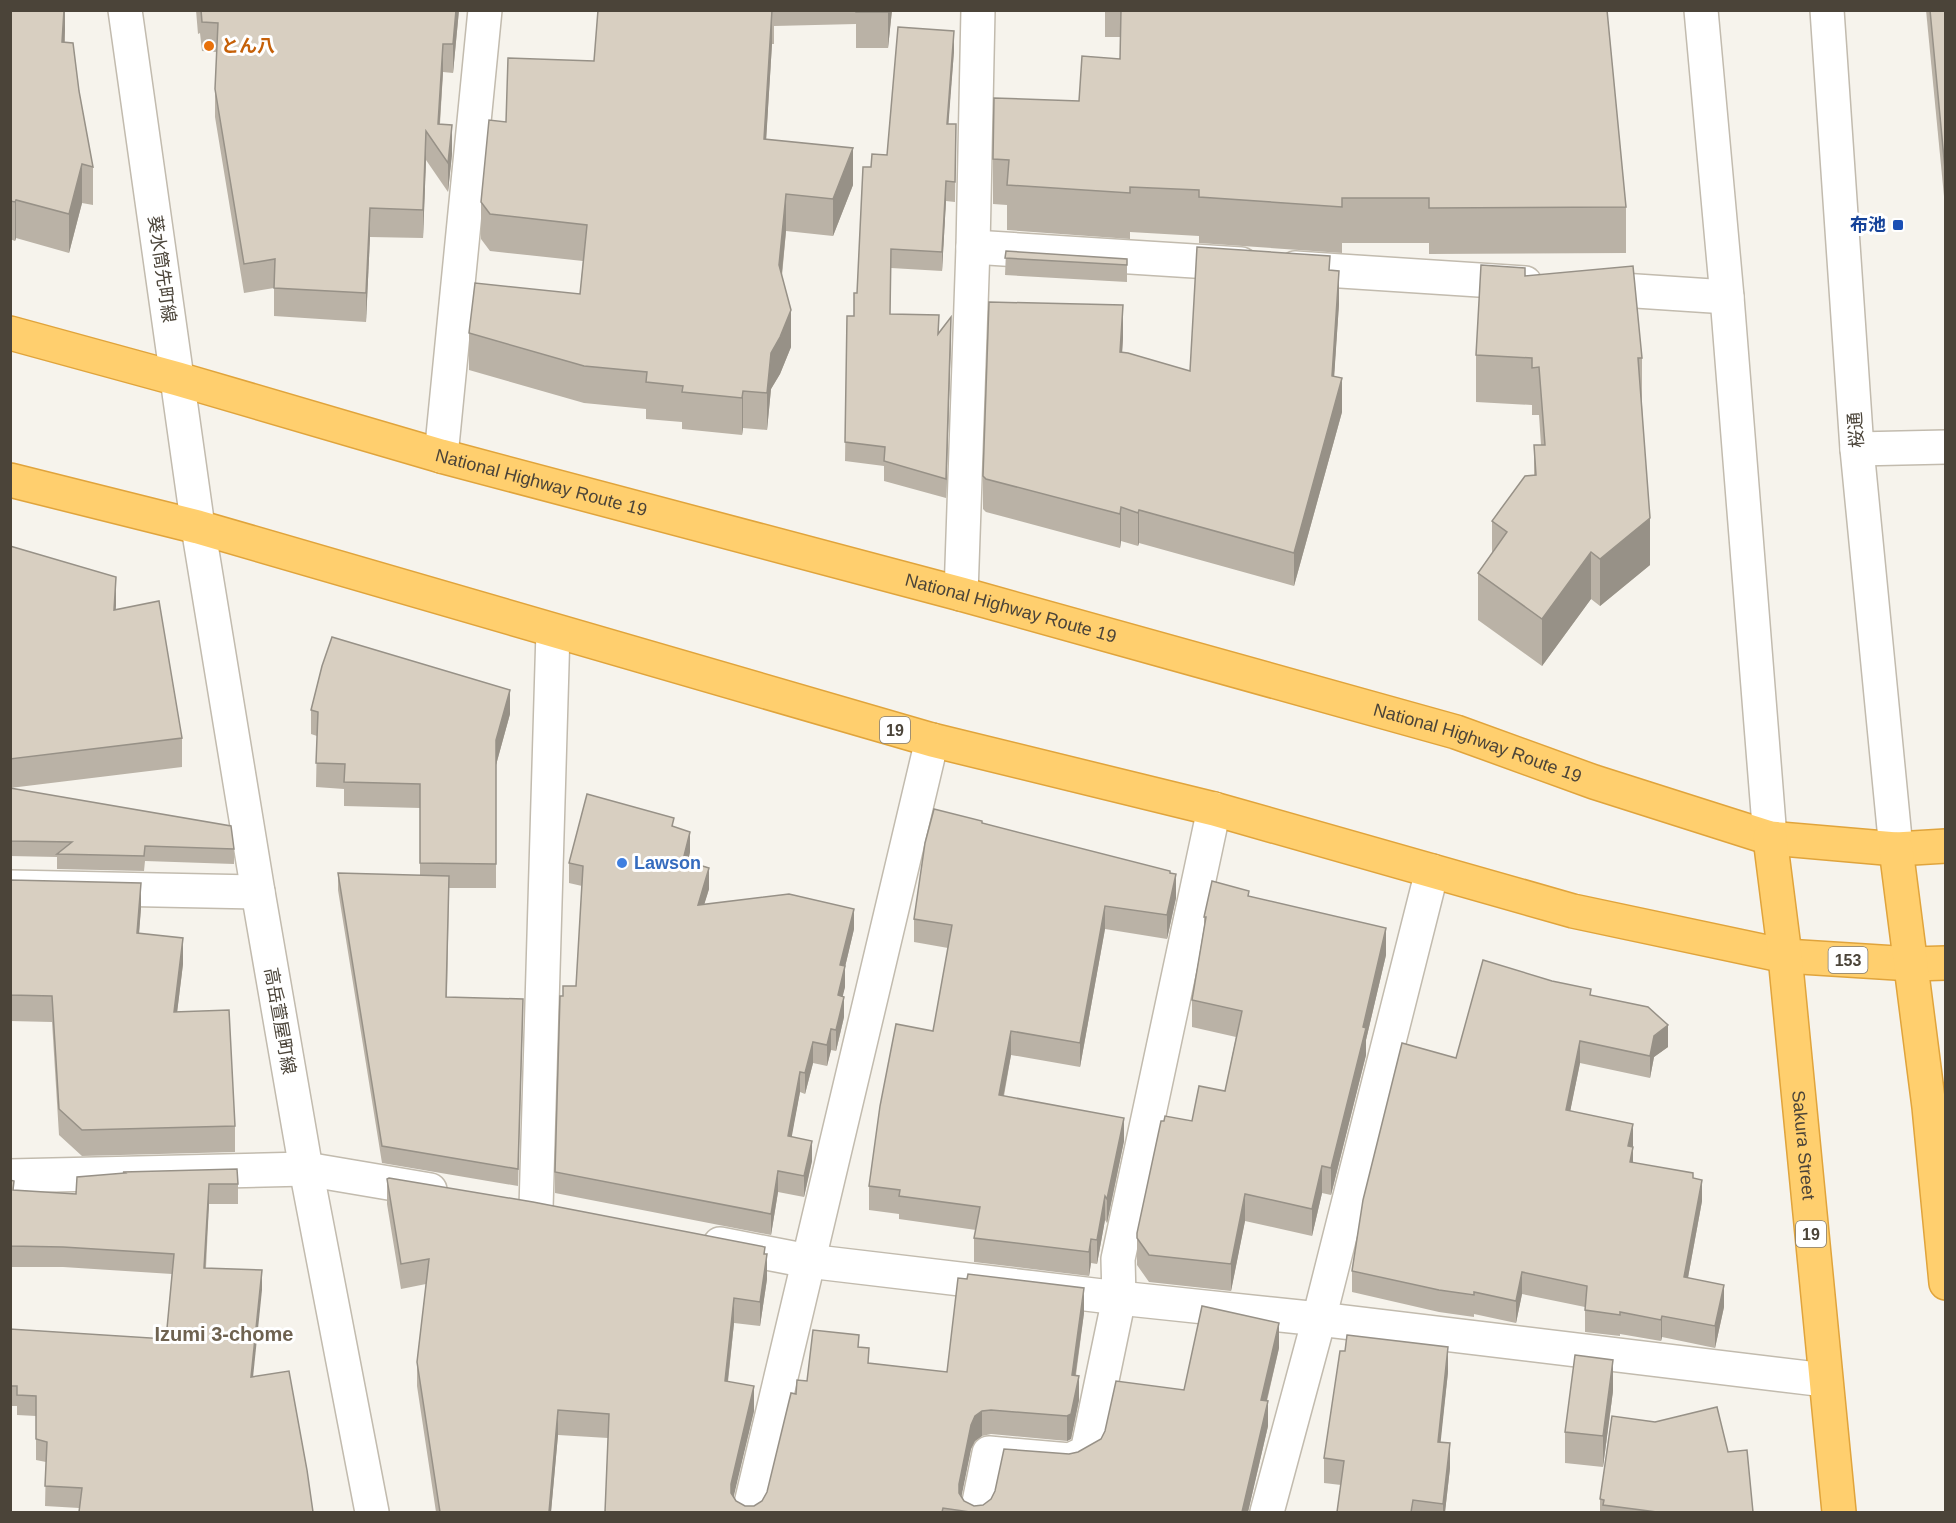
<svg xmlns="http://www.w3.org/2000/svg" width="1956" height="1523" viewBox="0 0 1956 1523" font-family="Arial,'Noto Sans JP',sans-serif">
<rect width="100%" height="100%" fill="#f6f3ec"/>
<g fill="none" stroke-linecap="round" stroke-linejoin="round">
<!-- minor casing -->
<g stroke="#c2bbae" stroke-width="36">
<g id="minor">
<path d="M125,10l73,517 60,365 48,277 66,343"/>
<path d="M1701,10l26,287 43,541"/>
<path d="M1827,10l30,439 39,400"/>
<path d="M973,247l268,17"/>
<path d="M1295,268l230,15"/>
<path d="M1591,288l136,9"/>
<path d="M1857,449l89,-2"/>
<path d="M441,456l44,-446"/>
<path d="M961,594l12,-347 5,-237"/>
<path d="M10,887l248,5"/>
<path d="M10,1176l296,-7 124,21"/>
<path d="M536,1208l17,-577"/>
<path d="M720,1244l88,17 311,37 200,21 506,61"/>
<path d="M749,1512l183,-772"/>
<path d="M977,1512l12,-59 81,7 17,-8 32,-154 -1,-39 96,-450"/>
<path d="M1267,1512l52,-193 113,-448"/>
</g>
</g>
<!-- highway casing -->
<g stroke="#e0a43c" stroke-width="36">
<g id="highway">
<path id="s1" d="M10,333l168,46 263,77 520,138 495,138 138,50 176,56 126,11 50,-3"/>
<path d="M10,480l188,47 734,213 282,69 359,102 212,45 127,8 34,-1"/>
<path id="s2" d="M1770,838l15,118 54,556"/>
<path d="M1896,849l33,258 17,176"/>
</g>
</g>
<!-- minor -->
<use href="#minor" stroke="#fff" stroke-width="33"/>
<!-- highway -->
<use href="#highway" stroke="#ffcf6e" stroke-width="33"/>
</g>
<!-- wall -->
<g fill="#bab2a6">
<path d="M10,10h55v32l14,49 14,76v38l-11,-2 -13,50 -53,-15 -1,3 -5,-2z"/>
<path d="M196,10h263l-6,63 -10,-1 -3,52 12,30 -4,38 -22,-32 -3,78 -53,-1 -4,85 -92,-6v-28l-30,5 -29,-176v-28l2,-37 -15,-1 -2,-18 -2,1z"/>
<path d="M598,10h294l-4,38h-32v-24l-82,2v18h-2l-6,95 87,46 -20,51 -47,-5 -4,45 9,71 -11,27 -9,15 -4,41 -24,-2 -1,7 -60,-6v-7l-36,-3v-10l-62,-6 -115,-33v-37l111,-39 3,-33 -93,-10 -9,-12v-37l25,-80 88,-61z"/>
<path d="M1105,10h502l19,197v46l-197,1v-11h-87v10l-143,-10v-7l-69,-4v7l-123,-9v-25l-14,-1v-45l86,-58 41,-42 1,-22h-16z"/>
<path d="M1926,10h20v207z"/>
<path d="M954,51l-6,73h8l-1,78 -9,-1 -4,70 -51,-3 -1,46 49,19 12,3 -5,162 -62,-17v-15l-39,-5 2,-145h7l3,-23 30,-138z"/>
<path d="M1006,251l121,8v23l-122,-7z"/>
<path d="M1330,270l9,34 -5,72 8,36 -48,174 -155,-43 -1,3 -17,-5 -1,7 -134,-36 -3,-3v-33l140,-138 -1,14 68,19z"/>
<path d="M1525,276l117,82v47l8,160 -50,41 -9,-7 -49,67 -64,-46v-47l14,-20v-32l42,-46v-30h7l-2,-30h-7v-10l-56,-3v-47z"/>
<path d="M10,546l106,63 66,129v29l-172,21z"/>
<path d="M311,710l199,4 -14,51v123h-47l-2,109 76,19 -5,170 -136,-23 -44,-273v-17l82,3v-68l-76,-2v-17l-28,-2 1,-51 -6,-2z"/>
<path d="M10,788l224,61v15l-89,-3 -1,10 -87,-2v-12l-47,-1z"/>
<path d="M982,823l188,50 6,25 -9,41 -62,-10 -25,138 -69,-12 -7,41 120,45 -17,82 -2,-3 -8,44 -6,-1 -2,13 -115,-14v-24l2,-8 -77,-11v-5l-30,-4v-24l64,-155 15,-83 -34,-6v-23z"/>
<path d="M674,827l16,25 -2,10 21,27 -5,15 150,25 -9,38v20l-3,9 2,21 -8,34 -5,-1 -4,16 -14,-3 -8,31 -5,-2 -9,45 21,24 -8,36 -26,-5 -7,43 -216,-42v-21l8,-176 13,-10 6,-100 -13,-3v-20z"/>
<path d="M10,880l131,28 -2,25 44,31 -6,48 58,114v26l-153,4 -23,-21 -7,-113 -42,-1z"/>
<path d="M1249,896l137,59 -20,85v15l-35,140 -9,-2 -10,43 -67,-15 -14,70 -82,-9 -12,-17v-32l27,-112h28l33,-30 11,-54 -44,-10v-27l12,-74v-9z"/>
<path d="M1591,995l77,52 -14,10 -4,21 -70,-15 -10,48 63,36v15l60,16 9,23 -14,77 36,29 -9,41 -53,-11 -1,4 -41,-7v2l-35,-4v-25l-63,-13 -6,29 -42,-9v3l-35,-5 -87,-20v-21l104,-213z"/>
<path d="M123,1172l115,12v20h-29l-3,64 56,22 -183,218 -34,-2 1,-44 -10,-2v-44l-19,-1v-9h-7v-77l156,10 6,-65 -109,-7h-53v-87l4,10 62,4 47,-21z"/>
<path d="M387,1179l378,75 2,25 -7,47 -26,-3 -6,59 26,29 -21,86 3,4 9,5h9l8,-5 5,-9 29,-98 11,-13 52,-34 10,16 78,9 137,-59 -8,62 3,25 -8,39 -4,2 -76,-7 -9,2 -7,5 -4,8 -10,47 3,5 10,5 9,-1 86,-51 9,-2 23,-13 83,-49 95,-42 -12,53 1,25 -20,86h-643l3,-74 -50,-3 -7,77h-115l-19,-126v-24l9,-78 -25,5 -14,-85z"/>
<path d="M1448,1372l-8,70 10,26 -5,44h-108l4,-27 -17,-2v-25z"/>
<path d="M1613,1391l-10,76 -38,-4v-31z"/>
<path d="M1728,1452l25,60h-153v-13z"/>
</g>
<!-- shaded-wall -->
<g fill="#979187">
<path d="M64,10h1v20l-3,51v-39z"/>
<path d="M456,10h3l-6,63v-29z"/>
<path d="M772,10v34l-8,131v-36z"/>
<path d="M888,10h4l-4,38z"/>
<path d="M954,31v20l-7,92v-19z"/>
<path d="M443,44v28l-5,76v-24z"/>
<path d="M452,125v29l-4,38v-29z"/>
<path d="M426,131v29l-3,78v-28z"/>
<path d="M853,148v37l-20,51v-37z"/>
<path d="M82,164v39l-13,50v-39z"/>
<path d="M946,181v20l-4,70v-19z"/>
<path d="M786,194v37l-7,71v-37z"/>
<path d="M16,200v38l-1,3v-39z"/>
<path d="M370,208v29l-4,85v-29z"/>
<path d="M1339,271v33l-7,105v-33z"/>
<path d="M1123,305v33l-3,47v-33z"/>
<path d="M791,310v37l-11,27 -9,15 -4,41v-37l4,-40z"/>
<path d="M951,317v19l-5,162v-19z"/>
<path d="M1342,378v34l-48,174v-33z"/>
<path d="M743,391v37l-1,7v-37z"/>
<path d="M1121,507v34l-1,7v-34z"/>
<path d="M1139,510v33l-1,3v-33z"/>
<path d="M1650,518v47l-50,41v-47z"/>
<path d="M1591,552v47l-49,67v-47z"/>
<path d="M116,577v29l-2,32v-28z"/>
<path d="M510,690v24l-14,51v123v-148z"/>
<path d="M690,832v20l-7,29v-21z"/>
<path d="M709,868v21l-11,36v-20z"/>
<path d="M1176,874v24l-9,41v-24z"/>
<path d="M141,883v25l-4,51v-26z"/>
<path d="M1105,906v23l-25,138v-24z"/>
<path d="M854,909v20l-9,38v20l-7,29v-21l2,-30z"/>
<path d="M1386,928v27l-20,85v15l-35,140v-27z"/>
<path d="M183,938v26l-9,74v-26z"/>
<path d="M844,997v20l-8,34v-21z"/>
<path d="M1668,1025v22l-14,10 -4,21v-22l4,-20z"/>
<path d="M831,1029v21l-4,16v-21z"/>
<path d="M1011,1031v24l-12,64v-24z"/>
<path d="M1580,1041v22l-14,69v-22z"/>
<path d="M813,1042v21l-8,31v-21z"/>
<path d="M800,1072v20l-12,65v-21z"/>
<path d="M1124,1118v23l-17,82v-24z"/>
<path d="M1633,1124v22l-5,22v-22z"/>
<path d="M812,1141v20l-8,36v-21z"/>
<path d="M1633,1147v22l-3,-7z"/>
<path d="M1322,1166v27l-10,43v-27z"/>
<path d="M778,1171v21l-7,43v-21z"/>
<path d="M1702,1180v21l-18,98v-22z"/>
<path d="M209,1184v20l-5,84v-20z"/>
<path d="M1245,1194v27l-14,70v-27z"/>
<path d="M1105,1196v24l-8,44v-24z"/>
<path d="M1091,1239v24l-2,13v-24z"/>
<path d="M765,1247v23l2,-16v25l-7,47v-24z"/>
<path d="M262,1270v20l-11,107v-20z"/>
<path d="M1522,1272v22l-6,29v-22z"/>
<path d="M1724,1285v22l-9,41v-22z"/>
<path d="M1084,1288v25l-12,86v-24z"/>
<path d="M734,1298v25l-9,83v-25z"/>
<path d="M1662,1316v21l-1,4v-21z"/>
<path d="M1279,1323v25l-18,76v-24z"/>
<path d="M1448,1347v25l-10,95v-25z"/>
<path d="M1613,1360v31l-10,76v-31z"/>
<path d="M1079,1376v24l-8,39 -4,2v-25z"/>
<path d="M754,1386v25l-23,97v-24z"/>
<path d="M1268,1401v25l-20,86h-6z"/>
<path d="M558,1410v25l-7,77h-2z"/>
<path d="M982,1411v25l-7,5 -4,8 -12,60v-25l12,-59 4,-9z"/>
<path d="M1450,1443v25l-5,44h-2v-8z"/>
</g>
<!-- building -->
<g fill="#d8cfc1" stroke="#979187" stroke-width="1.5">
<path d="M10,10h54l-2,32 11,1 6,48 14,76 -11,-3 -13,50 -53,-14 -1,2 -5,-1z"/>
<path d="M201,10h255l-3,34h-10l-5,80 14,1 -4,38 -22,-32 -3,79 -53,-2 -4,85 -92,-5 1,-29 -31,5 -29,-175 3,-66 -16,-1z"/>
<path d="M598,10h174l-8,129 89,9 -20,51 -47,-5 -7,71 12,45 -11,27 -9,16 -4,40 -24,-2 -1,7 -60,-6 1,-6 -37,-4 1,-10 -63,-6 -115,-33 6,-50 105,11 7,-69 -97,-11 -9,-12 8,-82 17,2 2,-64 86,3z"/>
<rect x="856" y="10" width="32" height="2"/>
<path d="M1121,10h486l19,197 -197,1v-10h-87v9l-143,-10v-7l-69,-3v6l-123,-8 2,-25 -16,-1 1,-61 85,3 3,-45 38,3z"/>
<path d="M1930,10h16v170z"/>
<path d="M898,27l56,4 -7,93h9l-1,58 -9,-1 -4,71 -51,-3 -1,65 49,1 -1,19 13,-17 -5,162 -62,-18 1,-14 -40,-5 2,-126h7v-23h3l6,-126h8l1,-13 15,1z"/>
<path d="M1197,247l133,9 -1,14 10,1 -7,105 10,2 -48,175 -155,-43 -1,3 -17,-6 -1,7 -134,-35 -3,-3 6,-174 134,3 -3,47 8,1 62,18z"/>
<path d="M1006,251l121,8v6l-122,-7z"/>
<path d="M1481,265l44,3v8l108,-10 9,92h-4l12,160 -50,41 -9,-7 -49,67 -64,-46 29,-41 -15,-11 33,-45 11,-1 -2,-30h11l-6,-78 -7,1v-10l-56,-3z"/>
<path d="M10,546l106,31 -2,33 45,-9 23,137 -172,21z"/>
<path d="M332,637l178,53 -14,50v124l-76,-1v-79l-76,-2 1,-18 -29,-1 2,-51 -7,-2 11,-44z"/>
<path d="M10,788l221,38 3,23 -89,-3 -1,10 -87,-2 15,-12 -62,-1z"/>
<path d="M587,794l87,24 -2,8 18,6 -7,28 26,8 -11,37 91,-11 65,15 -14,56 5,1 -7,29 6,2 -8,33 -5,-1 -4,16 -14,-3 -8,31 -5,-1 -12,64 24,5 -8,35 -26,-5 -7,43 -216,-42 5,-176h3v-10h13l7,-120 -14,-3z"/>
<path d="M934,809l48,12v2l188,48v2l6,1 -9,41 -62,-9 -25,137 -69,-12 -12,64 125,23 -17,81 -2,-3 -8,44 -6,-1 -2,13 -115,-14 6,-31 -81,-11 1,-6 -31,-4 11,-80 16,-82 37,7 19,-106 -38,-6 11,-76z"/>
<path d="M338,873l111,3 -3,121 77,2 -5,170 -136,-23z"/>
<path d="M10,880l131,3 -4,50 46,5 -9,74 55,-2 6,116 -153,4 -23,-21 -7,-113 -42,-1z"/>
<path d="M1212,881l37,10 -1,5 138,32 -23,99 3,1 -35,140 -9,-2 -10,43 -67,-15 -14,70 -82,-9 -12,-17v-5l24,-112h3l1,-5 27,5 7,-35 26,5 17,-80 -50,-11 14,-83h-2z"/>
<path d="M1483,960l69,21 39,8 -1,6 58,12 20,18 -14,11 -4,20 -70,-15 -14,69 67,14 -5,22 5,1 -3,15 63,11v5l9,2 -18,97 40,8 -9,41 -53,-10 -1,4 -41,-8v3l-35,-5 2,-24 -65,-14 -6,29 -42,-9v3l-35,-5 -87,-19 11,-71 39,-157 54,15z"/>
<path d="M237,1169l1,15h-29l-5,84 58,2 -11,107 38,-6 18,99 6,42h-234l3,-24 -37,-2 2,-44 -11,-3v-43l-19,-1v-9h-7v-57l156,10 8,-85 -111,-7 -53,-1v-66l4,1 -1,9 63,4 1,-17 48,-4 -2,-1z"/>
<path d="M389,1178l144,24 232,45 -1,7h3l-7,48 -26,-4 -9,83 29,5 -23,98v9l5,8 9,5h9l8,-5 5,-9 24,-99 5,1 1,-14 10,1 6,-51 46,5 -1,12 11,1 -1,15 79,9 11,-94 9,1 1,-5 116,14 -12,87 7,1 -8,38 -4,2 -76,-6 -9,1 -7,5 -4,9 -12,59v9l5,8 10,5 9,-1 8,-6 4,-8 9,-42 65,5 9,-2 23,-13 4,-8 11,-50 68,9 18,-84 77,17 -18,77 7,1 -26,111h-272l-27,-4 -1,4h-337l4,-98 -51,-4 -9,102h-109l-23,-150 12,-103 -28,5 -14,-85z"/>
<path d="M1347,1335l101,12 -10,95 12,1 -7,61 -30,-4 -2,12h-74l7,-51 -20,-3 16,-107h5z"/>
<path d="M1575,1355l38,5 -10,76 -38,-4z"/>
<path d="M1717,1407l11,45 19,-2 6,62h-96l-54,-7 1,-5 -4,-1 12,-83 43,6z"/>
</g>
<!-- markers -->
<circle fill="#e8710a" stroke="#fff" stroke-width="2" cx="209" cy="46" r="6"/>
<rect fill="#1a4fb4" stroke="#fff" stroke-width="2" x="1892" y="219" width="12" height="12" rx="3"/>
<circle fill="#3f7fe0" stroke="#fff" stroke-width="2" cx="622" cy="863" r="6"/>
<g text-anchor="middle" stroke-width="6" stroke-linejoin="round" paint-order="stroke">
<!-- shield labels -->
<g fill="#fff" stroke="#817c74" stroke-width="1.5">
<rect x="880" y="717" width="30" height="26" rx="4.5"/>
<rect x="1828.5" y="947" width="39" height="26" rx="4.5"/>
<rect x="1796" y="1221" width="30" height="26" rx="4.5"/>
</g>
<g font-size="16" font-weight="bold" fill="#4b4439">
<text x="895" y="736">19</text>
<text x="1848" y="966">153</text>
<text x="1811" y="1240">19</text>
</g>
<!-- food labels -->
<g font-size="18" font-weight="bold" fill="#c56008" stroke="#fff" text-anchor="start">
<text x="221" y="52">とん八</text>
</g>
<!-- transit labels -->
<g font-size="18" font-weight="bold" fill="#164399" stroke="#fff" text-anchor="end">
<text x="1886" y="231">布池</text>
</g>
<!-- street labels -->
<g font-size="18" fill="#4b4439" stroke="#fff">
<text transform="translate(162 269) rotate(82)" y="6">葵水筒先町線</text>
<text transform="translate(1856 430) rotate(-94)" y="6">桜通</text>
<text dy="6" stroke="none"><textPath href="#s1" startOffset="552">National Highway Route 19</textPath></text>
<text dy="6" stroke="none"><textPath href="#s1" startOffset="1038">National Highway Route 19</textPath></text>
<text dy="6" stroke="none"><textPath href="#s1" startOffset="1524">National Highway Route 19</textPath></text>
<text transform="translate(280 1021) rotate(80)" y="6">高岳萱屋町線</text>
<text dy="6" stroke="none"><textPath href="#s2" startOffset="309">Sakura Street</textPath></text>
</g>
<!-- shop labels -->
<g font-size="18" font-weight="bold" fill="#366cbe" stroke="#fff" text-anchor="start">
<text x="634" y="869">Lawson</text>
</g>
<!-- neighbourhood labels -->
<g font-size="20" font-weight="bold" fill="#6e6250" stroke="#fff">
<text x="224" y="1341">Izumi 3-chome</text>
</g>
</g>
<!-- border -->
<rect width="1956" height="1523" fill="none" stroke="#4b4439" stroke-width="24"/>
</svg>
